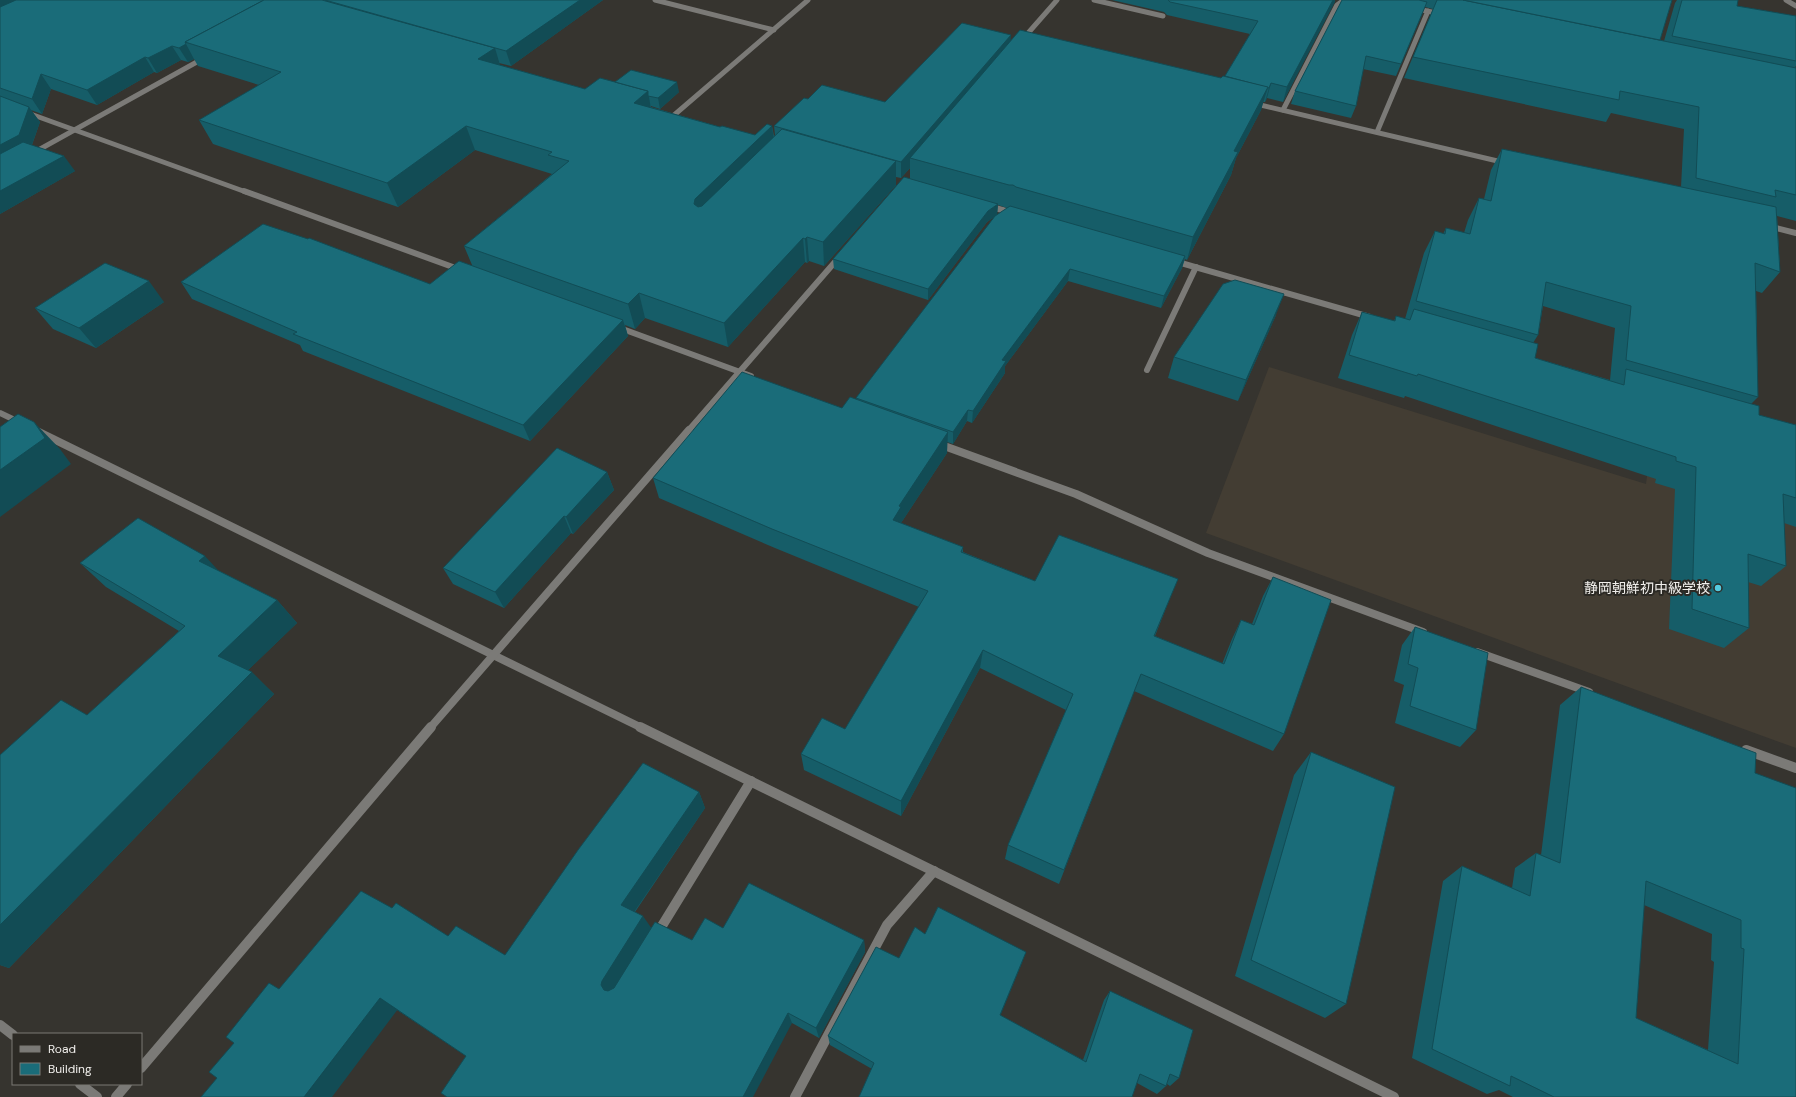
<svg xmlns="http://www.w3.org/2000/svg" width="1796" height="1097" viewBox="0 0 1796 1097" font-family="'DM Sans','Noto Sans JP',sans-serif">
<rect width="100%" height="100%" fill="#36342f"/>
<!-- built -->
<path fill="#433d33" d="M1269,367l377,117 10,-77 140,41v300l-590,-215z"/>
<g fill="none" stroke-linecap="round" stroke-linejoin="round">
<!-- service-far1 -->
<g stroke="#7b7a77" stroke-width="5">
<path d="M1252,103l254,60"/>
<path d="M1377,132l51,-121"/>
</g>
<!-- service -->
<path stroke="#7b7a77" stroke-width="6" d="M1768,226l28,7"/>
<!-- minor-far3 -->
<g stroke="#7b7a77" stroke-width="5">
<path d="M655,0l119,30"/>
<path d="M1094,0l69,16"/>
<path d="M1786,0l10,6"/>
<path d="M1413,8l28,6"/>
<path d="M1022,40l35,-40"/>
<path d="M1283,110l54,-105 7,-5"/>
<path d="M25,112l221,80"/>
<path d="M673,116l135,-116"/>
<path d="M33,153l171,-95"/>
</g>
<!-- minor-far2 -->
<g stroke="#7b7a77" stroke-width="6">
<path d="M244,191l217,79"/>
<path d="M988,206l25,7"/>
<path d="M1174,261l196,56"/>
<path d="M617,327l134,49"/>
<path d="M1147,370l49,-103"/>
<path d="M0,413l21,10"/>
<path d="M688,431l153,-176"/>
</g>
<!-- minor-far1 -->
<g stroke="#7b7a77" stroke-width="8">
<path d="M39,432l603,296"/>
<path d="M936,443l140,51 132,59 215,79"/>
<path d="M1477,652l112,40"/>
<path d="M430,728l259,-298"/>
</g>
<!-- minor -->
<g stroke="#7b7a77" stroke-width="10">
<path d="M640,727l754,370"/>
<path d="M1746,750l50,18"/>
<path d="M657,934l94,-153"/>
<path d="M0,1025l13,10"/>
<path d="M141,1068l290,-341"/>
<path d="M80,1084l17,13"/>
<path d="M116,1097l11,-13"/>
<path d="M795,1097l92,-172 47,-54"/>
</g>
</g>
<!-- wall -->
<g fill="#165d68" fill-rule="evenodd">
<path d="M0,0h603l-92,66 -12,-3 1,2 85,24 30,-7 64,10 -19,17 -9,-3v1l69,20 35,8 17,-9 2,10 1,-1 -1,-9 34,-27 77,3 125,-60 211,36 4,-2 25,-42 -83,-19 -3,-3 -52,-12h223l-52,102 -16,-4 -2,4h-2l-2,8 -25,48 -5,17 -44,85 -2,-1 -3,9 -21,40 -93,-27 -63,85v7l-33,50 -5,-2 -14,23 -6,-2v11l-46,70 62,24v5l72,29 135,17 -15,38 67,28 10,-25 9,-19 11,4 11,-28 10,-19 11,157 -11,17 -139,-60 -75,193 -54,-25 3,-14 58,-135 -86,-42 -79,148 -97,-46 -3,-16 44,-25 74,-122 -144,-59 -116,-50 -6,-20 189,-70 15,-9 -1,-1 151,-190 -9,-3 -1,10 -10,7 -59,78 -94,-31 -1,-10 77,-81v-10l-9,10 -5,-1v8l-72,81 -15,-5 -2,2 -2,-1 -77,85 -83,-29 -10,11 -10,-4 3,11 -98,105 -227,-90 -3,-6 -108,-46 -11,-17 249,2 42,-19 -8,-19 88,-72 -77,-24 -77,57 -185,-63 -14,-24 60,-35 -61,-19 -4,-7 -6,3 -7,-2 -24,13 -3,-1 -57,33 -46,-16 -9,25 -11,-4 9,12 -8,23 43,26 -75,43z"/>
<path d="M1342,0h330l-12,40 4,1 11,-38 2,-3h61l-1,6 59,10v50l-1,1 1,1v153l-19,-5 3,56 -18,21 -6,-2 2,106 -7,7 8,11 37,10v102l-12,-4 2,43 -25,20 -13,-4 1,46 -25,20 -55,-19 6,-140 -20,-6 1,-4 -251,-83 -1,2 -66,-20 14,-43 10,-23 32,9 2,-5 9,3 19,-66 11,-22 8,3 3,-6 18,5 4,-13 11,-22 5,1 7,-29 11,-21 179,38 3,-58 -73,-16 -5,9 -202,-44 29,-69 -8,-2 -29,69 -33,-7 -7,37 -5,12 -60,-14 4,-13zM1543,306l72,22 -5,52 -75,-22 -2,-15 5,-8z"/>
<path d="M164,302l-68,46 -43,-19 -18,-21z"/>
<path d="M1276,315l-38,86 -70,-23 6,-21z"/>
<path d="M607,472l7,18 -41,44 -2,-1 -67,75 -51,-24 -10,-16z"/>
<path d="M80,563l139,8 58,29 20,23 -49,47 26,24 -265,274 -9,-3v-210l87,-40 92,-84 -73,-44z"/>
<path d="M1415,627l61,103 -16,17 -65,-24 9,-38 -10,-4 8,-36z"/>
<path d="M1581,687l174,86 41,324h-283l-14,-7 -12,4 -75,-36 31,-177 19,-15 50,22 3,-20 21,-15 5,2 19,-150zM1644,905l68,29 -1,26 3,2 -6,88 -72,-32z"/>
<path d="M1311,752l35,252 -21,14 -90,-42 59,-201z"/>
<path d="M699,792l6,16 -70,104 16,16 41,12 31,-12 141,12 1,12 -46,86 -27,-15 -326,33 -69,-46 -180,68 63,-90 112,-80 56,28 57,19z"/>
<path d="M925,934l101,18 -26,63 83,45 21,-60 6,-9 69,87 -9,8 -3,-2 -1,2 -9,8 -20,-11 -265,-14 -42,-24 -2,-9 71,-78z"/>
</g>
<!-- shaded-wall -->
<g fill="#124c55">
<path d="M0,0h37l-37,18z"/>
<path d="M580,0h23l-92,66 -5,-15z"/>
<path d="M1333,0h2v2l-52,100 4,-15z"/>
<path d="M1011,35l-1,15 -100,108v10l-9,10v-16z"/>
<path d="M186,44l8,15 -6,3 -9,-14z"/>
<path d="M172,46l9,14 -24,13 -9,-15z"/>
<path d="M495,48l7,24 -24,-13z"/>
<path d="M145,57l9,15 -57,33 -10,-15z"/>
<path d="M41,74l10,15 -9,25 -10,-15z"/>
<path d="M677,82l2,10 -19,17 -2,-11z"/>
<path d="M1271,83l-4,15 -2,4 4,-14z"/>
<path d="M1268,87l-7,23 -25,48 -5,17 -44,85 6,-23 41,-86z"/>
<path d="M648,91l4,24 -18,-12z"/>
<path d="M29,107l11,15 -10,28 -30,16v-21z"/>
<path d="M466,126l9,24 -77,57 -11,-24z"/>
<path d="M772,126l3,24 -76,79 -5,-25 1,-5z"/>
<path d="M64,156l11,15 -75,43v-23z"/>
<path d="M896,161v24l-72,81 -1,-24z"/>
<path d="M998,204l-1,11 -10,7 -59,78v-11l60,-78z"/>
<path d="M807,237l2,24 -2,2 -2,-24z"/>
<path d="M803,238l2,24 -77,85 -4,-24z"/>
<path d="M1185,256l-3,12 -21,40 3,-12z"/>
<path d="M1070,269l-2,12 -63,85v7l-33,50 1,-12 29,-51z"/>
<path d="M149,281l15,21 -68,46 -17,-20z"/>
<path d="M639,293l6,25 -10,11 -7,-25z"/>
<path d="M1284,294l-8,21 -38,86 8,-21z"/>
<path d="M623,320l5,16 -98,105 -7,-16z"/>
<path d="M968,410l-1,11 -14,23v-12z"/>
<path d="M34,422l26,27 11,15 -71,53v-47z"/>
<path d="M948,432l-1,21 -46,70 -8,-3 6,-14z"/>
<path d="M607,472l7,18 -41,44 -7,-17z"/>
<path d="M564,516l7,17 -67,75 -9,-16z"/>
<path d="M205,556l22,24 -28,-19z"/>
<path d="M277,600l20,23 -56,54 -23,-21z"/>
<path d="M983,650l-3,18 -79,148v-15z"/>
<path d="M252,672l22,22 -265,274 -9,-3v-40z"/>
<path d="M699,792l6,16 -75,110 -9,-13z"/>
<path d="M643,916l9,13 -40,64 -8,-3 -3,-5 1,-4z"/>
<path d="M864,940l1,12 -46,86 -3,-10z"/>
<path d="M1026,952l-4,11 -25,61 3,-9z"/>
<path d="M380,998l18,11 -66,88h-28z"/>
<path d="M788,1013l4,10 -39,74h-10z"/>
</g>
<!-- building -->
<g fill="#1a6c79" stroke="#124c55" fill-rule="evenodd">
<path d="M16,0h248l-79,42 1,2 -7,4 -7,-2 -24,12 -3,-1 -58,33 -46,-16 -9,25 -32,-11v-81z"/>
<path d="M264,0h58l173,48 -17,11 107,30 15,-11 48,13 -14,12 86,24 2,-1 33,9 12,-11 5,2 -77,73 -1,5 4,3 4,-1 80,-77 114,32 -73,81 -16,-5 -2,2 -2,-1 -79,85 -85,-30 -11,11 -164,-58 105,-85 -21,-6 4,-3 -86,-26 -79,57 -188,-63 82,-48 -96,-30z"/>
<path d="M325,0h255l-74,51z"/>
<path d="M1168,0h165l-46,87 -16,-4 -2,5 -44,-12 33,-55 -88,-19z"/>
<path d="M1342,0h77l8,2 -26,62 -35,-8 -10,50 -61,-15z"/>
<path d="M1437,0h26l333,68v127l-21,-5 1,7 -80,-19 3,-71 -79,-16 -1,9 -206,-43z"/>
<path d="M1463,0h209l-12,40z"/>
<path d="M1682,0h56l-1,6 59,10v45l-124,-25z"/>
<path d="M962,23l49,12 -110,127 -127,-36 30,-28 4,1 14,-14 63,17z"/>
<path d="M1020,30l201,48 2,-2 45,11 -34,64 4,1 -45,85 -177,-50 -3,-2h-4l-99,-27z"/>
<path d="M631,70l46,12 -19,16 -10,-2v-5l-33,-9z"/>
<path d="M0,96l29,11 -10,28 -19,10z"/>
<path d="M23,142l41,14 -64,35v-37z"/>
<path d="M1502,149l274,58 4,65 -25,-9 3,134 -132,-37 5,-54 -85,-24 -8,53 -122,-34 19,-70 10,3 1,-6 24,6 9,-36 12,3z"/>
<path d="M904,177l94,27 -10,7 -60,78 -95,-30z"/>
<path d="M1010,206l175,50 -21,40 -94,-27 -68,91 4,1 -33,50 -5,-1 -15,22 -97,-34 139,-182z"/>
<path d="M263,224l45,15 1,-1 121,46 29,-23 164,59 -100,105 -230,-91 4,-2 -116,-50z"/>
<path d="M105,263l44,18 -70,47 -44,-20z"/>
<path d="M1235,280l49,14 -38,86 -72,-23 49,-73z"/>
<path d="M1414,309l124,35 -3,14 89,27 2,-16 133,37v9l37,10v73l-13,-4 3,72 -38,-12 1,74 -57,-19 4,-142 -20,-6v-4l-258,-83 -1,2 -68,-21 13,-43 33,9 1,-5 14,4z"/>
<path d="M742,372l100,36 8,-11 98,35 -49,74 2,1 -8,13 70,27 -2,5 74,29 24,-46 119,44 -24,57 70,28 17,-44 13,5 19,-48 58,23 -47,134 -143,-60 -77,196 -56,-25 65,-151 -90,-44 -82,151 -100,-47 21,-36 23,11 83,-138 -156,-62 -119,-51z"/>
<path d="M18,414l16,8 11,16 -45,32v-43z"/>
<path d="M557,448l50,24 -41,45 -2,-1 -69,76 -52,-24z"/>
<path d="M138,518l67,38 -6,5 78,39 -59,56 34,16 -252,253v-170l61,-55 26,15 98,-89 -105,-63z"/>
<path d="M1415,627l73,26 -12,77 -66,-24 8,-38 -10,-4z"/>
<path d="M1581,687l175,66 -1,20 41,15v309h-242l-43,-21 -1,10 -78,-37 30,-183 68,30 6,-43 24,10zM1646,881l95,39v28l3,1 -6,115 -102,-46z"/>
<path d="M1311,752l84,35 -49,217 -95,-44z"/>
<path d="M643,763l56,29 -78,113 22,11 -41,65 -1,4 3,5 4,1 6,-3 41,-66 37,18 13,-22 18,10 26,-45 115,57 -48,88 -28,-15 -45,84h-296l-6,-4 25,-37 -86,-58 -76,99h-103l16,-19 -8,-6 25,-29 -8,-6 43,-54 10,6 82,-98 31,17 4,-5 52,33 8,-10 49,29 73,-105z"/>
<path d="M938,907l88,45 -26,63 86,47 24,-71 83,39 -14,48 -9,-4 -4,12 -26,-12 -8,23h-273l15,-34 -46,-27 48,-89 23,11 16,-31 10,7z"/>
</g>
<!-- markers -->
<circle fill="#55cadf" stroke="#2c2a25" stroke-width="1.5" cx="1718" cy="588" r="4"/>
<g text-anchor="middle" stroke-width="4" stroke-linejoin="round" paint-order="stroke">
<!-- poi labels -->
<g font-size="14" fill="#f1efec" stroke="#2c2a25" text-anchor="end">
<text x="1710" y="593">静岡朝鮮初中級学校</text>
</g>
</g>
<!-- legend -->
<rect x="12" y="1033" width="130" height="52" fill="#2c2a25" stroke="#7b7975"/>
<rect x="20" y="1046" width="20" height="6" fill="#7b7a77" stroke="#7b7975"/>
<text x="48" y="1053" font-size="12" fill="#f1efec">Road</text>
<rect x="20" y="1063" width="20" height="12" fill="#1a6c79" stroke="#7b7975"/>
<text x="48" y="1073" font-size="12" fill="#f1efec">Building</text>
</svg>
